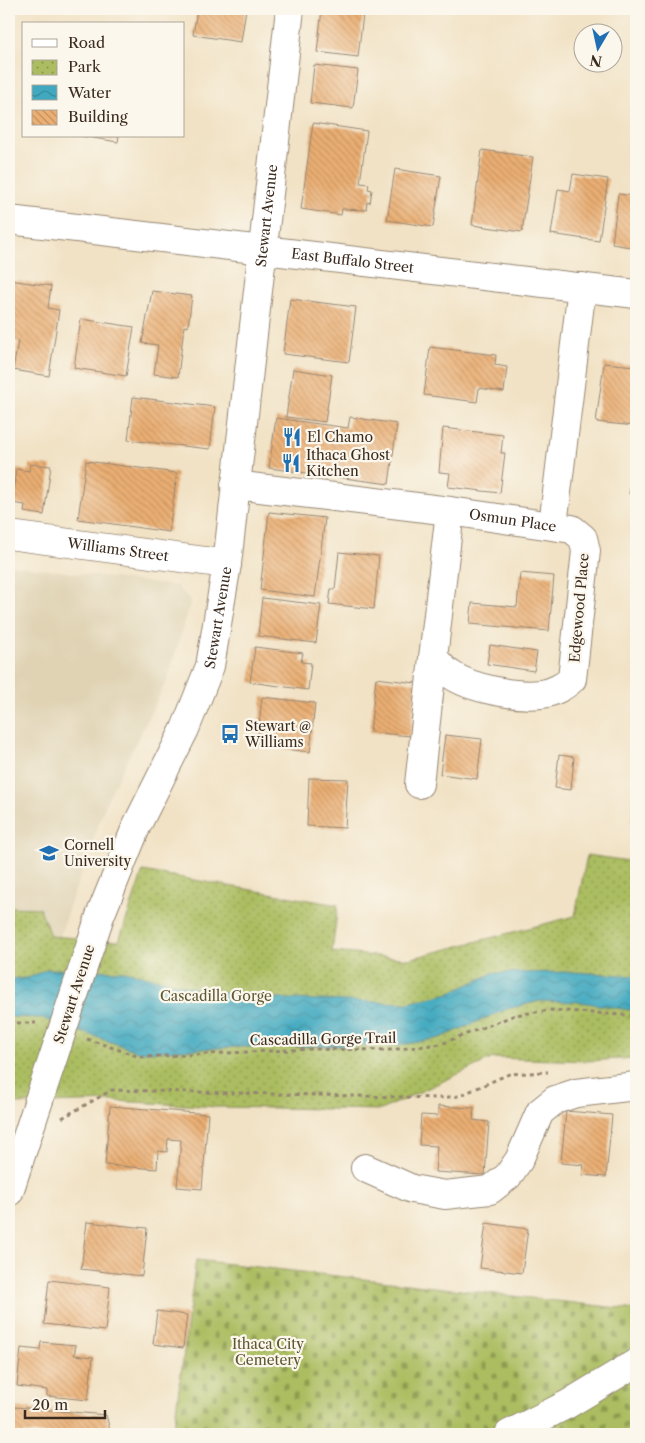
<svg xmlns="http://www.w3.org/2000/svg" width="645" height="1443" viewBox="0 0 645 1443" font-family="'Libre Caslon Text',serif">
<defs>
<pattern id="cemetery-stones" width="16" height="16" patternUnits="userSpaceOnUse" patternTransform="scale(1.25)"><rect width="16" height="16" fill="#abbd60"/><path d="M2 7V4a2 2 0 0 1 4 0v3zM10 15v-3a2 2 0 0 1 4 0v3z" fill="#8c9a4f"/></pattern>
<pattern id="park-dots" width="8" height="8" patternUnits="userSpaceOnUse" patternTransform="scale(1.25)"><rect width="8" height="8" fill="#abbd60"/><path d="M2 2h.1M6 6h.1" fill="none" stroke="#8c9a4f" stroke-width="1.8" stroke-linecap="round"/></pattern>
<pattern id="water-waves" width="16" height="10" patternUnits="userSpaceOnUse" patternTransform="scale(1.25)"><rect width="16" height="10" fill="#40a9c0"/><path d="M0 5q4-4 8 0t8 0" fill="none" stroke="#378a9b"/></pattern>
<pattern id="building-back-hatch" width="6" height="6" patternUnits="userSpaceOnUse" patternTransform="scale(1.25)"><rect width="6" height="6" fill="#ebaf73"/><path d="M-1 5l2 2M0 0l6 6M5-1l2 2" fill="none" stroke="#c08f5e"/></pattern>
</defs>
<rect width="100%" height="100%" fill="#fbf7ec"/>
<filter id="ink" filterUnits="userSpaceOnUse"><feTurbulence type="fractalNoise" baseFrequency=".02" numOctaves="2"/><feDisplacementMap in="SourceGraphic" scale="10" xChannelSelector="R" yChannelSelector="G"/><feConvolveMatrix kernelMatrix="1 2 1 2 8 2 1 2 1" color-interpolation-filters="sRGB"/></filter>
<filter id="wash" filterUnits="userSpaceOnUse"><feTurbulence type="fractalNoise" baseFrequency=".0096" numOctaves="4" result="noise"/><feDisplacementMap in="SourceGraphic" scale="20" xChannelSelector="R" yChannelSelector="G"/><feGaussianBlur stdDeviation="1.12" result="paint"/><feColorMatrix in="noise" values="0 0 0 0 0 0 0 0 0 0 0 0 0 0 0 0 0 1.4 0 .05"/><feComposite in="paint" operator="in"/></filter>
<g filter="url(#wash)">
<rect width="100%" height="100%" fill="#f1e2c5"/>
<!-- built -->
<path fill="#e0d3b4" d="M9,565l168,21 14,15 -24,79 -59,118 -39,109 -60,200z"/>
<!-- cemetery -->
<path fill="url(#cemetery-stones)" stroke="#73743f" d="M196,1260l440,50v124h-463z"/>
<!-- park -->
<path fill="url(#park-dots)" stroke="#73743f" d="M587,855l49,7v196l-49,3 -94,-3 -112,52 -163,-3 -103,-6 -105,3 -1,3v-200l31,1 10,28 69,5 24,-70 195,34 -6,47 77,7 166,-43z"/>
<!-- water -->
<path fill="url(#water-waves)" stroke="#3e6a6f" d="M47,969l78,2 76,19 59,8 148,5 42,-10 43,-20 81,-1 62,4v33l-7,1 -48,-8 -41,-1 -33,8 -67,29 -39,7 -161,2 -100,5 -99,-34 -32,-1v-38l19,-1z"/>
<g id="blocks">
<!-- building -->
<g fill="url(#building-back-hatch)">
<path d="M197,9h49l-5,33 -48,-7z"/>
<path d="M322,9l41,5 -5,43 -41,-5z"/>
<path d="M592,9h13v2l-13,-1z"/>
<path d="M314,65l44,5 -5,38 -43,-5z"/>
<path d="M313,123l54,8 -7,52 9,1 -1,5 4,1 -2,13 -3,-1 -1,8 -24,-1 -1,6 -40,-6z"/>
<path d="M81,136h38l-1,6z"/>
<path d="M482,150l51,7 -11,75 -50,-7z"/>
<path d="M395,169l46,7 -8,51 -46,-7z"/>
<path d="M573,174l35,5 -9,62 -48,-7 7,-45 12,2z"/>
<path d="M618,194l18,2v52l-24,-4z"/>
<path d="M9,280l42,6 -3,22 11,2 -10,66 -36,-6 5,-29 -9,-2z"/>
<path d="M152,291l40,5 -4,31 -4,-1 -6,51 -24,-3 4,-29 -16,-2z"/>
<path d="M290,299l66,8 -7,55 -66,-8z"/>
<path d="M81,319l53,8 -8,49 -52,-8z"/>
<path d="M430,347l66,8 -1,10 12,2 -3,25 -25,-4 -2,14 -53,-7z"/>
<path d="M604,363l31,3 -2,27 3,1 -1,32 -39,-4z"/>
<path d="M293,369l39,6 -7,47 -39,-5z"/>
<path d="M133,397l82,10 -5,42 -82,-9z"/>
<path d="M350,417l47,7 -8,60 -120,-16 7,-50 72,10z"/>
<path d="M443,428l60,7 -2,18h4l-5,40 -52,-6 2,-14 -11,-1z"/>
<path d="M635,457h1v38l-7,-1z"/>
<path d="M86,461l91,12 -8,59 -91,-13z"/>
<path d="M30,464l21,2 -7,49 -20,-3 1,-7 -13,-2 4,-34 13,2z"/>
<path d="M269,512l56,6 -10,79 -55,-7z"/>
<path d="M339,552l40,4 -5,53 -45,-5 2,-15h4z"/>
<path d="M520,573l34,3 -5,55 -79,-7 2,-21 45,4z"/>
<path d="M262,598l59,7 -5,38 -58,-7z"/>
<path d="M490,645l47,7 -3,19 -47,-7z"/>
<path d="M255,647l48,6 -2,9 10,1 -3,27 -58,-8z"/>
<path d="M376,678l40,5 -6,53 -40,-4z"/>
<path d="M262,697l53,6 -5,49 -53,-6z"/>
<path d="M445,735l37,4 -5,40 -37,-5z"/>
<path d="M559,755l15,2 -3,33 -16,-2z"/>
<path d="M309,778l39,1 -3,49 -38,-2z"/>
<path d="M635,785h1v37h-5z"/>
<path d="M110,1106l98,8 -6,75 -25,-2 4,-47 -13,-1 -1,13 -9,-1 -1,18 -52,-4z"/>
<path d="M438,1106l36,2 -1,12 16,2 -4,53 -50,-3 2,-26 -18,-1 2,-30 17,1z"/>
<path d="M566,1111l46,4 -6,62 -24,-2 2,-10 -23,-2z"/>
<path d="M87,1222l60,6 -5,48 -61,-7z"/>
<path d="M486,1223l42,6 -6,44 -42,-5z"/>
<path d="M49,1280l61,7 -5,44 -61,-7z"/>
<path d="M157,1311l30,4 -4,33 -30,-4z"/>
<path d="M41,1342l35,3 -2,10 19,2 -5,43 -41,-4v-6l-30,-4 4,-38 19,2z"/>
<path d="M15,1407l91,8 5,19h-102v-12l3,1z"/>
</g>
</g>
</g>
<g filter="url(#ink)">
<use href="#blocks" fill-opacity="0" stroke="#968672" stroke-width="1"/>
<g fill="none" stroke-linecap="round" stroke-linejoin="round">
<!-- minor casing -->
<g stroke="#968672" stroke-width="30">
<g id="minor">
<path id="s1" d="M9,220l627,74"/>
<path id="s2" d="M235,485l215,26 122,18 11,9 3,13 -14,128c-7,7 -20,14 -31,15 -24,3 -70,-5 -91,-20 -6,-4 -11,-11 -17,-16l17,-147"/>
<path d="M553,525l29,-238"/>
<path id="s3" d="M9,535l218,29"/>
<path d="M419,784l14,-126"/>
<path id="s4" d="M77,986l23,-70 37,-91 48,-96 25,-63 17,-102 63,-555"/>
<path d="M365,1168l47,21 33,6 45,-5 18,-14 11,-16 21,-48 15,-12 21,-7 60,-7"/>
<path d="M9,1192l30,-92"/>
<path d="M509,1434l59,-30 68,-41"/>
</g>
</g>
<!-- path -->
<g stroke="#968672" stroke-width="3" stroke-dasharray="4 4" stroke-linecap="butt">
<path d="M9,1023h27"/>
<path d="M87,1039l53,18 173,-8 77,1 51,-6 74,-29 36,-5 85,6"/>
<path d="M62,1118l50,-28 327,8 20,-2 50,-22 39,-2"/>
</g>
<!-- minor -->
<use href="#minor" stroke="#fff" stroke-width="28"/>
<!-- minor-bridge casing -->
<g stroke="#968672" stroke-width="30" stroke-linecap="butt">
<path id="minor-bridge" d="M39,1100l38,-114"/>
</g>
<!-- minor-bridge -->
<use href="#minor-bridge" stroke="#fff" stroke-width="28"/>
</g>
</g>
<!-- icons -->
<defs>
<g id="restaurant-bare" transform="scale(1.5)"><path d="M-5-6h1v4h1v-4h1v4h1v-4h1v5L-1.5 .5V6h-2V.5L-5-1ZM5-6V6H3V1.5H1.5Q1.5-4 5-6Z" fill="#1f6fb2" stroke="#fbf7ec" stroke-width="2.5" paint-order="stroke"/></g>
<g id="bus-bare" transform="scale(1.5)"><path d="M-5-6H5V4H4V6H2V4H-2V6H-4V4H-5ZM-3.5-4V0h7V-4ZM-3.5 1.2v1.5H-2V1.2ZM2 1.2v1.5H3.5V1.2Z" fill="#1f6fb2" stroke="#fbf7ec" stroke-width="2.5" paint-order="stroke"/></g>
<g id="university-bare" transform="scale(1.5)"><path d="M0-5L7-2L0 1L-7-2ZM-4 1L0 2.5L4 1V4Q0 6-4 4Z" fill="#1f6fb2" stroke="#fbf7ec" stroke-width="2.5" paint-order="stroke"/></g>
</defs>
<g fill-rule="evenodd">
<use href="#restaurant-bare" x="292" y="437"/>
<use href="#restaurant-bare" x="291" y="463"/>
<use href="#bus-bare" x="230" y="734"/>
<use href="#university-bare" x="49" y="853"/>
</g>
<g text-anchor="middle" stroke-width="4.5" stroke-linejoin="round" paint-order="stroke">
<!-- street labels -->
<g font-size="14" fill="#3b2a1e" stroke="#fbf7ec">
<text dy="5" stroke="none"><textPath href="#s4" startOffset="801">Stewart Avenue</textPath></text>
<text dy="5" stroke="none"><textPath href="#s1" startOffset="346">East Buffalo Street</textPath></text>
<text dy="5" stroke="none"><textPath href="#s2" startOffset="280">Osmun Place</textPath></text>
<text dy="5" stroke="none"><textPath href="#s3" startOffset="110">Williams Street</textPath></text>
<text transform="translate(579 608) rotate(-85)" y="5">Edgewood Place</text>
<text dy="5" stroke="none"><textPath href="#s4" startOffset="396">Stewart Avenue</textPath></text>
<text transform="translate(74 994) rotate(-72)" y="5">Stewart Avenue</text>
<text transform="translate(323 1039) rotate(-1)" y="5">Cascadilla Gorge Trail</text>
</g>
<!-- poi labels -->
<g font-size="14" fill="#3b2a1e" stroke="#fbf7ec" text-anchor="start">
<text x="307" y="442">El Chamo</text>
<text x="306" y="460">Ithaca Ghost<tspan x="306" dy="16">Kitchen</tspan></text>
<text x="245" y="731">Stewart @<tspan x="245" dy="16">Williams</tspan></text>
<text x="64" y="850">Cornell<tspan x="64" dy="16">University</tspan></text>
</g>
<!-- park labels -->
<g font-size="14" fill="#5d5632" stroke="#fbf7ec">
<text x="216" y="1001">Cascadilla Gorge</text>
<text x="268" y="1349">Ithaca City<tspan x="268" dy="16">Cemetery</tspan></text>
</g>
</g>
<!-- margin -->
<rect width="645" height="1443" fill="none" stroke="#fbf7ec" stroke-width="30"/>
<!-- legend -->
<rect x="22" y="22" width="162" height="115" fill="#fbf7ec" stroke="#aea59a"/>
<rect x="32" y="39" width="25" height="8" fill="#ffffff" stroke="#aea59a"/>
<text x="68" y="48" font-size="15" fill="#3b2a1e">Road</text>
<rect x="32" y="60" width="25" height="15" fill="url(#park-dots)" stroke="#aea59a"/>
<text x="68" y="72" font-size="15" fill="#3b2a1e">Park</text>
<rect x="32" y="85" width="25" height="15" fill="url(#water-waves)" stroke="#aea59a"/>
<text x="68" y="98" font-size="15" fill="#3b2a1e">Water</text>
<rect x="32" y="110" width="25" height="15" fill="url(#building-back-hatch)" stroke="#aea59a"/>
<text x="68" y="122" font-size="15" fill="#3b2a1e">Building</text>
<!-- north arrow -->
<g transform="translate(598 48) rotate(189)"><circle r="24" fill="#fbf7ec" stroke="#aea59a"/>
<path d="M0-4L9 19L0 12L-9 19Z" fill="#1f6fb2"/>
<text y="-8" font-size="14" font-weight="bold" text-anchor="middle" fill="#3b2a1e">N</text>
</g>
<!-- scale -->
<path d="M25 1410v8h80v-8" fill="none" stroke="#3b2a1e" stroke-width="2.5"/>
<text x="32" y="1410" font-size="15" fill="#3b2a1e" stroke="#fbf7ec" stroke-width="4" paint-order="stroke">20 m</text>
</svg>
